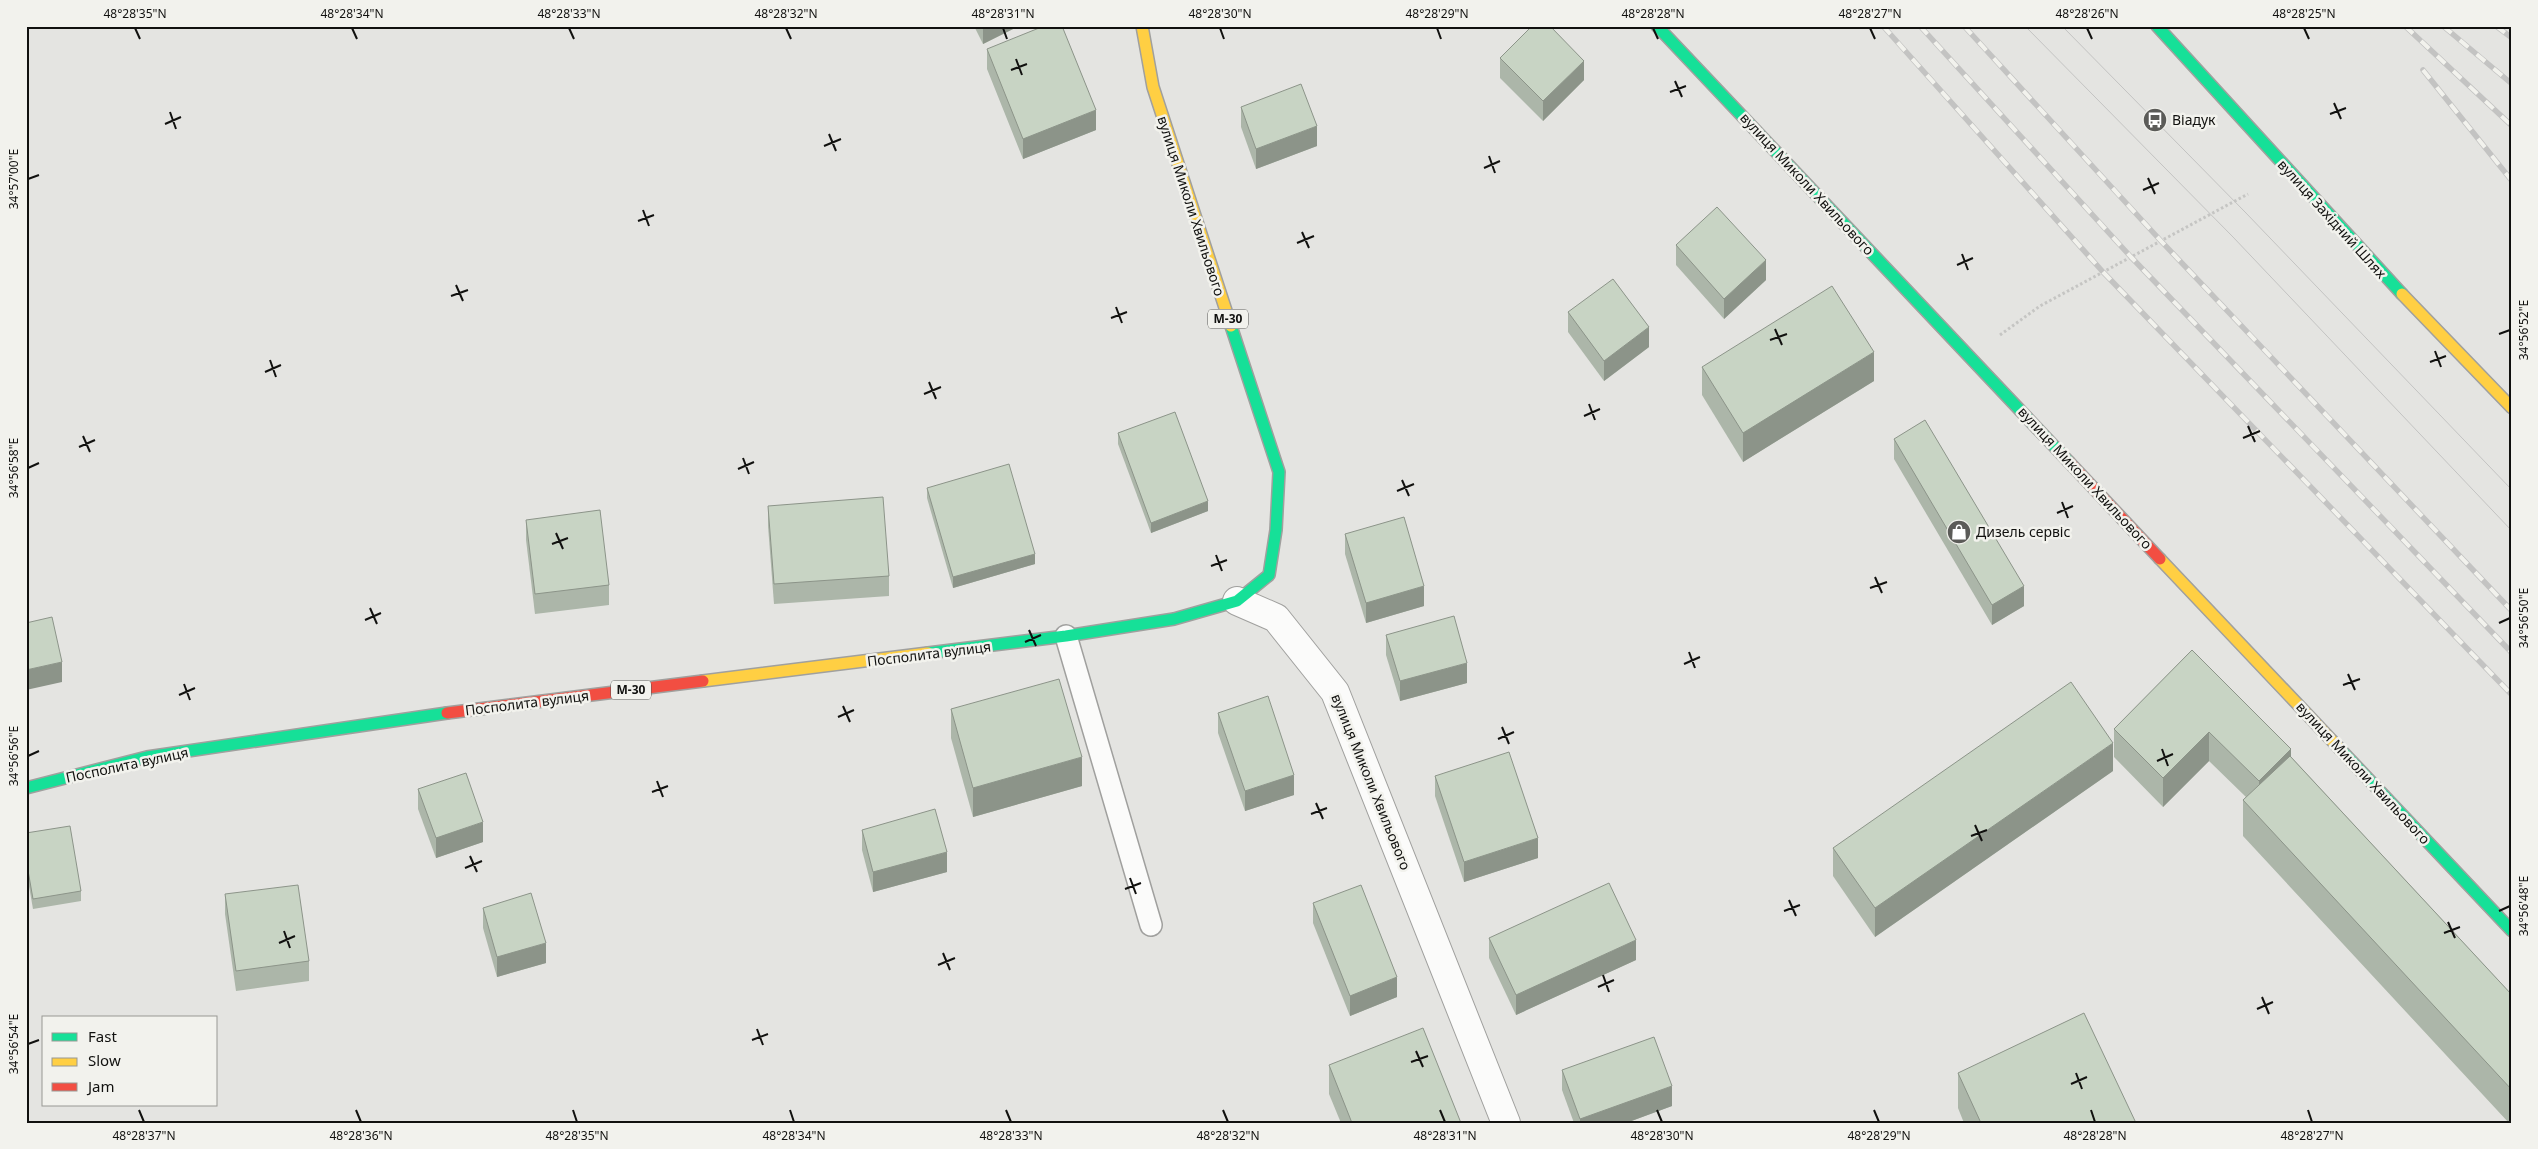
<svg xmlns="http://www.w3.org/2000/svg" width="2538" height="1149" viewBox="0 0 2538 1149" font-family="'Noto Sans',sans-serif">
<rect width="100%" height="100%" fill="#e4e4e1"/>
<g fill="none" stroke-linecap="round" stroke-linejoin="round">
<!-- lane casing -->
<g stroke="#a0a09e" stroke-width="24">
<path id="lane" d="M1066,636l85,289"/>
</g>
<!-- street casing -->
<g stroke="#a0a09e" stroke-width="30">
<path id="street" d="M1237,601l39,17 59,74 171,431"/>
</g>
<!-- fast casing -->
<g stroke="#a0a09e" stroke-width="14">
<g id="fast">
<path d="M1657,26l412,436"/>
<path d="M2157,26l245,268"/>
<path d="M928,653l138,-17 108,-17 63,-18 32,-26 7,-45 3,-58 -48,-146"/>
<path d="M2339,748l173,183"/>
<path d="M26,788l121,-31 300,-44"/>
</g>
</g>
<!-- slow casing -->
<g stroke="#a0a09e" stroke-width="14">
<g id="slow">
<path d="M1142,26l11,61 78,239"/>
<path d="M2402,294l110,114"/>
<path d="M2160,559l179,189"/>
<path d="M703,681l225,-28"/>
</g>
</g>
<!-- jam casing -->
<g stroke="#a0a09e" stroke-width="14">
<g id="jam">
<path d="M2069,462l91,97"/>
<path d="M447,713l256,-32"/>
</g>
</g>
<!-- path -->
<path stroke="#c5c5c3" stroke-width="3" stroke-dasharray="2.5 2.5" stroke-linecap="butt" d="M2000,335l40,-29 208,-112"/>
<!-- lane -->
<use href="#lane" stroke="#fbfbfa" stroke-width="21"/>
<!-- street -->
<use href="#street" stroke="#fbfbfa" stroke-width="28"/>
<!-- fast -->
<use href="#fast" stroke="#16e098" stroke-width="11"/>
<!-- slow -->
<use href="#slow" stroke="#ffcf43" stroke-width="11"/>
<!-- jam -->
<use href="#jam" stroke="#f24e42" stroke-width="11"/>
<!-- tram -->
<g stroke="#c3c3c2" stroke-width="1">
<path d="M2025,26l208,211 279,294"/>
<path d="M2062,26l184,187 266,277"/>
</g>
<!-- rail casing -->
<g stroke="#c3c3c2" stroke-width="5.5">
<g id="rail">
<path d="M1883,26l220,246 409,423"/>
<path d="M1920,26l211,231 381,396"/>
<path d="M1964,26l197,215 351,370"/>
<path d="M2405,26l107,100"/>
<path d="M2443,26l69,58"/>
<path d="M2496,26l16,12"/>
<path d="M2423,70l89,111"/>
</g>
</g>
<!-- rail -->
<use href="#rail" stroke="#f2f2ed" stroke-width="4" stroke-dasharray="11" stroke-linecap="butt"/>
</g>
<!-- wall -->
<g fill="#acb6a9">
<path d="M974,26h45l-36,18z"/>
<path d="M987,49l109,81 -73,29 -36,-90z"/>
<path d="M1500,58l84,22 -41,41 -43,-43z"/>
<path d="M1241,107l76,39 -61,23 -15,-42z"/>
<path d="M1676,245l90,35 -42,39 -48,-54z"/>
<path d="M1568,312l81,35 -45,34 -36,-49z"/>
<path d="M1702,367l172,14 -131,81 -41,-67z"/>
<path d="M1118,433l90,78 -57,22 -33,-89z"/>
<path d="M1894,439l130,167 -32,19 -98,-166z"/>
<path d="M927,488l108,76 -82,24 -26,-90z"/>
<path d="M768,506l121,70v20l-115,8 -6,-78z"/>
<path d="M526,520l83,65v20l-74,9 -9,-74z"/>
<path d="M1345,534l79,72 -58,17 -21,-69z"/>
<path d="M1386,635l81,48 -67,18 -14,-46z"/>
<path d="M2192,650l320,345v128h-3l-266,-287v-36l3,-3 -37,-36 -46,46 -49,-50v-28z"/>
<path d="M951,709l131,77 -109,31 -22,-79z"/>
<path d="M1218,713l76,82 -49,16 -27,-78z"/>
<path d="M2113,771l-238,166 -42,-61v-28z"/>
<path d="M1435,776l103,82 -74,24 -29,-86z"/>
<path d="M418,789l65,53 -47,16 -18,-49z"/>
<path d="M862,830l85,42 -74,20 -11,-42z"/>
<path d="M26,833l55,58v10l-48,8 -7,-40z"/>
<path d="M225,894l84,67v20l-73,10 -11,-77z"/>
<path d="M1313,903l84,94 -47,19 -37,-93z"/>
<path d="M483,908l63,55 -49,14 -14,-49z"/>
<path d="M1489,938l147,22 -120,55 -27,-57z"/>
<path d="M1329,1065l132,58h-120l-12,-29z"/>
<path d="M1562,1070l110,36 -46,17h-52l-12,-33z"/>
<path d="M1958,1073l178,50h-172l-6,-15z"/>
</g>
<!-- shaded-wall -->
<g fill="#8c9489">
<path d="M983,26h36l-36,18z"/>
<path d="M1584,61v19l-41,41v-20z"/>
<path d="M1096,110v20l-73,29v-20z"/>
<path d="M1317,126v20l-61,23v-20z"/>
<path d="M1766,260v20l-42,39v-20z"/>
<path d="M1649,327v20l-45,34v-20z"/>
<path d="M1874,352v29l-131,81v-29z"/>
<path d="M1208,501v10l-57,22v-10z"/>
<path d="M1035,554v10l-82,24v-11z"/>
<path d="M1424,586v20l-58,17v-20z"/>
<path d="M2024,586v20l-32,19v-20z"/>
<path d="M62,662v20l-36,8v-20z"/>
<path d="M1467,663v20l-67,18v-20z"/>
<path d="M2209,732v29l-46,46v-29z"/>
<path d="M2113,743v28l-238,166v-29z"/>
<path d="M2291,749v28l-32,33v-29z"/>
<path d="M1082,757v29l-109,31v-29z"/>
<path d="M1294,775v20l-49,16v-20z"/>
<path d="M483,822v20l-47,16v-20z"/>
<path d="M1538,838v20l-74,24v-20z"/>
<path d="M947,852v20l-74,20v-20z"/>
<path d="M1636,940v20l-120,55v-20z"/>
<path d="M546,943v20l-49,14v-20z"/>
<path d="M1397,977v20l-47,19v-20z"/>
<path d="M1672,1086v20l-46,17h-46v-4z"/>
</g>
<!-- building -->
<g fill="#c8d4c4" stroke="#8c9489">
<path d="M1044,26h18l34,84 -73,29 -36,-90z"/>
<path d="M1532,26h18l34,35 -41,40 -43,-43z"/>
<path d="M1301,84l16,42 -61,23 -15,-42z"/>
<path d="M1717,207l49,53 -42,39 -48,-54z"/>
<path d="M1613,279l36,48 -45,34 -36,-49z"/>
<path d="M1832,286l42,66 -131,81 -41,-66z"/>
<path d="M1175,412l33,89 -57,22 -33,-90z"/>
<path d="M1925,420l99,166 -32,19 -98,-166z"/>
<path d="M1009,464l26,90 -82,23 -26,-89z"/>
<path d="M883,497l6,79 -115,8 -6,-78z"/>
<path d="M600,510l9,75 -74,9 -9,-74z"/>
<path d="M1404,517l20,69 -58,17 -21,-69z"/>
<path d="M1454,616l13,47 -67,18 -14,-46z"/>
<path d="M52,617l10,45 -36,8v-47z"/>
<path d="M2192,650l99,99 -32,32 -50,-49 -46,46 -49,-49z"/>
<path d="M1059,679l23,78 -109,31 -22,-79z"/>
<path d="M2071,682l42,61 -238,165 -42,-60z"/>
<path d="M1268,696l26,79 -49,16 -27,-78z"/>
<path d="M1509,752l29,86 -74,24 -29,-86z"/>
<path d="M2290,756l222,239v95l-269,-290z"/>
<path d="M466,773l17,49 -47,16 -18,-49z"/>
<path d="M935,809l12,43 -74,20 -11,-42z"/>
<path d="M70,826l11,65 -48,8 -7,-40v-26z"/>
<path d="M1609,883l27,57 -120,55 -27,-57z"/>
<path d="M298,885l11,76 -73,10 -11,-77z"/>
<path d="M1361,885l36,92 -47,19 -37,-93z"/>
<path d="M531,893l15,50 -49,14 -14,-49z"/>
<path d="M2084,1013l52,110h-155l-23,-50z"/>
<path d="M1423,1028l38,95h-109l-23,-58z"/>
<path d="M1654,1037l18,49 -92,33 -18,-49z"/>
</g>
<!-- ticks -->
<path fill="none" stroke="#11110f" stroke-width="2" d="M135,28l5,11M352,28l5,11M569,28l5,11M786,28l5,11M1003,28l4,11M1220,28l4,11M1437,28l4,11M1653,28l5,11M1870,28l5,11M2087,28l5,11M2304,28l5,11M1016,59l6,16M1011,70l16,-6M1675,81l7,16M1670,92l16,-6M2334,103l7,16M170,112l6,17M2330,114l16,-6M165,124l16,-7M829,134l7,17M824,146l17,-7M1489,156l6,17M1484,168l16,-7M2148,178l7,16M28,179l11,-4M2143,190l16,-7M643,210l6,16M638,221l16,-6M1302,232l7,16M1297,243l17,-7M1962,254l6,16M1957,265l16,-7M456,285l7,16M451,296l17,-6M1116,307l6,16M1111,318l16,-6M1775,329l7,16M2499,334l11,-4M1770,340l17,-6M2435,351l6,16M270,360l6,17M2430,362l16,-6M265,372l16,-7M929,382l7,17M924,394l17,-7M1589,404l6,16M1584,416l16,-7M2248,426l7,16M83,436l7,16M2243,438l17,-7M79,447l16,-7M743,458l6,16M28,468l11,-5M738,469l16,-7M1402,480l7,16M1397,491l17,-7M2062,502l6,16M2057,513l16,-7M556,533l7,16M552,544l16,-6M1216,555l6,16M1211,566l16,-6M1875,577l7,16M1870,588l17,-6M370,608l7,16M365,620l16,-7M2499,623l11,-5M1029,630l7,16M1025,642l16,-7M1689,652l6,16M1684,664l16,-7M2348,674l7,16M184,684l6,16M2343,685l17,-6M179,695l16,-7M843,706l7,16M838,717l16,-7M1502,727l7,17M1498,739l16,-7M2162,749l6,17M28,756l11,-5M2157,761l16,-7M657,781l6,16M652,792l16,-6M1316,803l7,16M1311,814l16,-6M1975,825l7,16M1971,836l16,-6M470,856l7,16M465,868l17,-7M1130,878l6,16M1125,889l16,-6M1789,900l7,16M1784,911l16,-6M2499,911l11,-5M2448,922l7,16M284,931l6,17M2444,933l16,-6M279,943l16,-7M943,953l7,17M938,965l17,-7M1603,975l6,17M1598,987l16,-7M2262,997l7,17M2257,1009l16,-7M757,1029l6,16M752,1040l16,-6M28,1044l11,-4M1416,1051l7,16M1411,1062l17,-6M2076,1073l6,16M2071,1084l16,-7M139,1110l5,12M356,1110l5,12M573,1110l4,12M790,1110l4,12M1006,1110l5,12M1223,1110l5,12M1440,1110l5,12M1657,1110l5,12M1874,1110l5,12M2091,1110l4,12M2308,1110l4,12"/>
<!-- icons -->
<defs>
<g id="bus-disc" transform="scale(1.25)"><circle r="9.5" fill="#5b5b58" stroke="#f2f2ed"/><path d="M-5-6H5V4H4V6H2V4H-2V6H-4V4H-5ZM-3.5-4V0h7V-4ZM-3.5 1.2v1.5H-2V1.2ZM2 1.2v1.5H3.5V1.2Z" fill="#fff"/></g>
<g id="shop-disc" transform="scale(1.25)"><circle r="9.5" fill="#5b5b58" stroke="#f2f2ed"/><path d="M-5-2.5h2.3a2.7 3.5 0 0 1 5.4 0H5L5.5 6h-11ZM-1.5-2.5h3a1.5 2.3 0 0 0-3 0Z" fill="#fff"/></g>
</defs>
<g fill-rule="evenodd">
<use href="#bus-disc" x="2155" y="120"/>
<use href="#shop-disc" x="1959" y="532"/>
</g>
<g text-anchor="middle" stroke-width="5" stroke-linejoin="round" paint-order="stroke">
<!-- shield labels -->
<g fill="#f2f2ed" stroke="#545452" stroke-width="1">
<rect x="1208" y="309.5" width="40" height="19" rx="4"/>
<rect x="611" y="680.5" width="40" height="19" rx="4"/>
</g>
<g font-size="12" font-weight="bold" fill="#11110f">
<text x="1228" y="323">М-30</text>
<text x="631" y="694">М-30</text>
</g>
<!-- poi labels -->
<g font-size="14" fill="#11110f" stroke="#f2f2ed" text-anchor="start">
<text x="2172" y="125">Віадук</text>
<text x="1976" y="537">Дизель сервіс</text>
</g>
<!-- street labels -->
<g font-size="14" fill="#11110f" stroke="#f2f2ed">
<text transform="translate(1807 184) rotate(47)" y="5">вулиця Миколи Хвильового</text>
<text transform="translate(1191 206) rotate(72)" y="5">вулиця Миколи Хвильового</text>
<text transform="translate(2332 219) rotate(48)" y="5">вулиця Західний Шлях</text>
<text transform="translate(2085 478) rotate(47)" y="5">вулиця Миколи Хвильового</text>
<text transform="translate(929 654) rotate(-7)" y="5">Посполита вулиця</text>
<text transform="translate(527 703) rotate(-7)" y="5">Посполита вулиця</text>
<text transform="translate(127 765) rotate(-12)" y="5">Посполита вулиця</text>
<text transform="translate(2363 773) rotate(47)" y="5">вулиця Миколи Хвильового</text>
<text transform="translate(1371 782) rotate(68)" y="5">вулиця Миколи Хвильового</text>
</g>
</g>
<!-- border -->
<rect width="2538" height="1149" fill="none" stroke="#f2f2ed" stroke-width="55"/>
<!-- legend -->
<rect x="42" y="1016" width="175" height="90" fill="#f2f2ed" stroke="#989894"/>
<rect x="52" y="1033" width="25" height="8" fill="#16e098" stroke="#989894"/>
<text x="88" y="1042" font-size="15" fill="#11110f">Fast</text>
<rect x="52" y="1058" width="25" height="8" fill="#ffcf43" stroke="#989894"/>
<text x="88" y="1066" font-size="15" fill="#11110f">Slow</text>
<rect x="52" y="1083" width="25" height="8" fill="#f24e42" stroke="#989894"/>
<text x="88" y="1092" font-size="15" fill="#11110f">Jam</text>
<rect x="28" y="28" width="2482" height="1094" fill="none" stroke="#11110f" stroke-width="2"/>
<g font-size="12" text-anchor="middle" fill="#11110f">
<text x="135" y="18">48°28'35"N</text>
<text x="352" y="18">48°28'34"N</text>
<text x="569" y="18">48°28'33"N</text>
<text x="786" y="18">48°28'32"N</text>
<text x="1003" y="18">48°28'31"N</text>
<text x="1220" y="18">48°28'30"N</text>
<text x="1437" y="18">48°28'29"N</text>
<text x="1653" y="18">48°28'28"N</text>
<text x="1870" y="18">48°28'27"N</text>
<text x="2087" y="18">48°28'26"N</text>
<text x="2304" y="18">48°28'25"N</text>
<text transform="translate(14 179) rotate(-90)" y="4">34°57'00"E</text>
<text transform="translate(2524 330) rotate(-90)" y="4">34°56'52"E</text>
<text transform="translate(14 468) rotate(-90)" y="4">34°56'58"E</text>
<text transform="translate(2524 618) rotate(-90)" y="4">34°56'50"E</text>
<text transform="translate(14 756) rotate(-90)" y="4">34°56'56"E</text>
<text transform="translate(2524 906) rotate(-90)" y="4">34°56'48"E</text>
<text transform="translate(14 1044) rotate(-90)" y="4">34°56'54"E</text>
<text x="144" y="1140">48°28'37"N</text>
<text x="361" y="1140">48°28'36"N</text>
<text x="577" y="1140">48°28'35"N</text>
<text x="794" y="1140">48°28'34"N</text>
<text x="1011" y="1140">48°28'33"N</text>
<text x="1228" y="1140">48°28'32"N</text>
<text x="1445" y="1140">48°28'31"N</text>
<text x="1662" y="1140">48°28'30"N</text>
<text x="1879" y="1140">48°28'29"N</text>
<text x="2095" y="1140">48°28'28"N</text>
<text x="2312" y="1140">48°28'27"N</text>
</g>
</svg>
